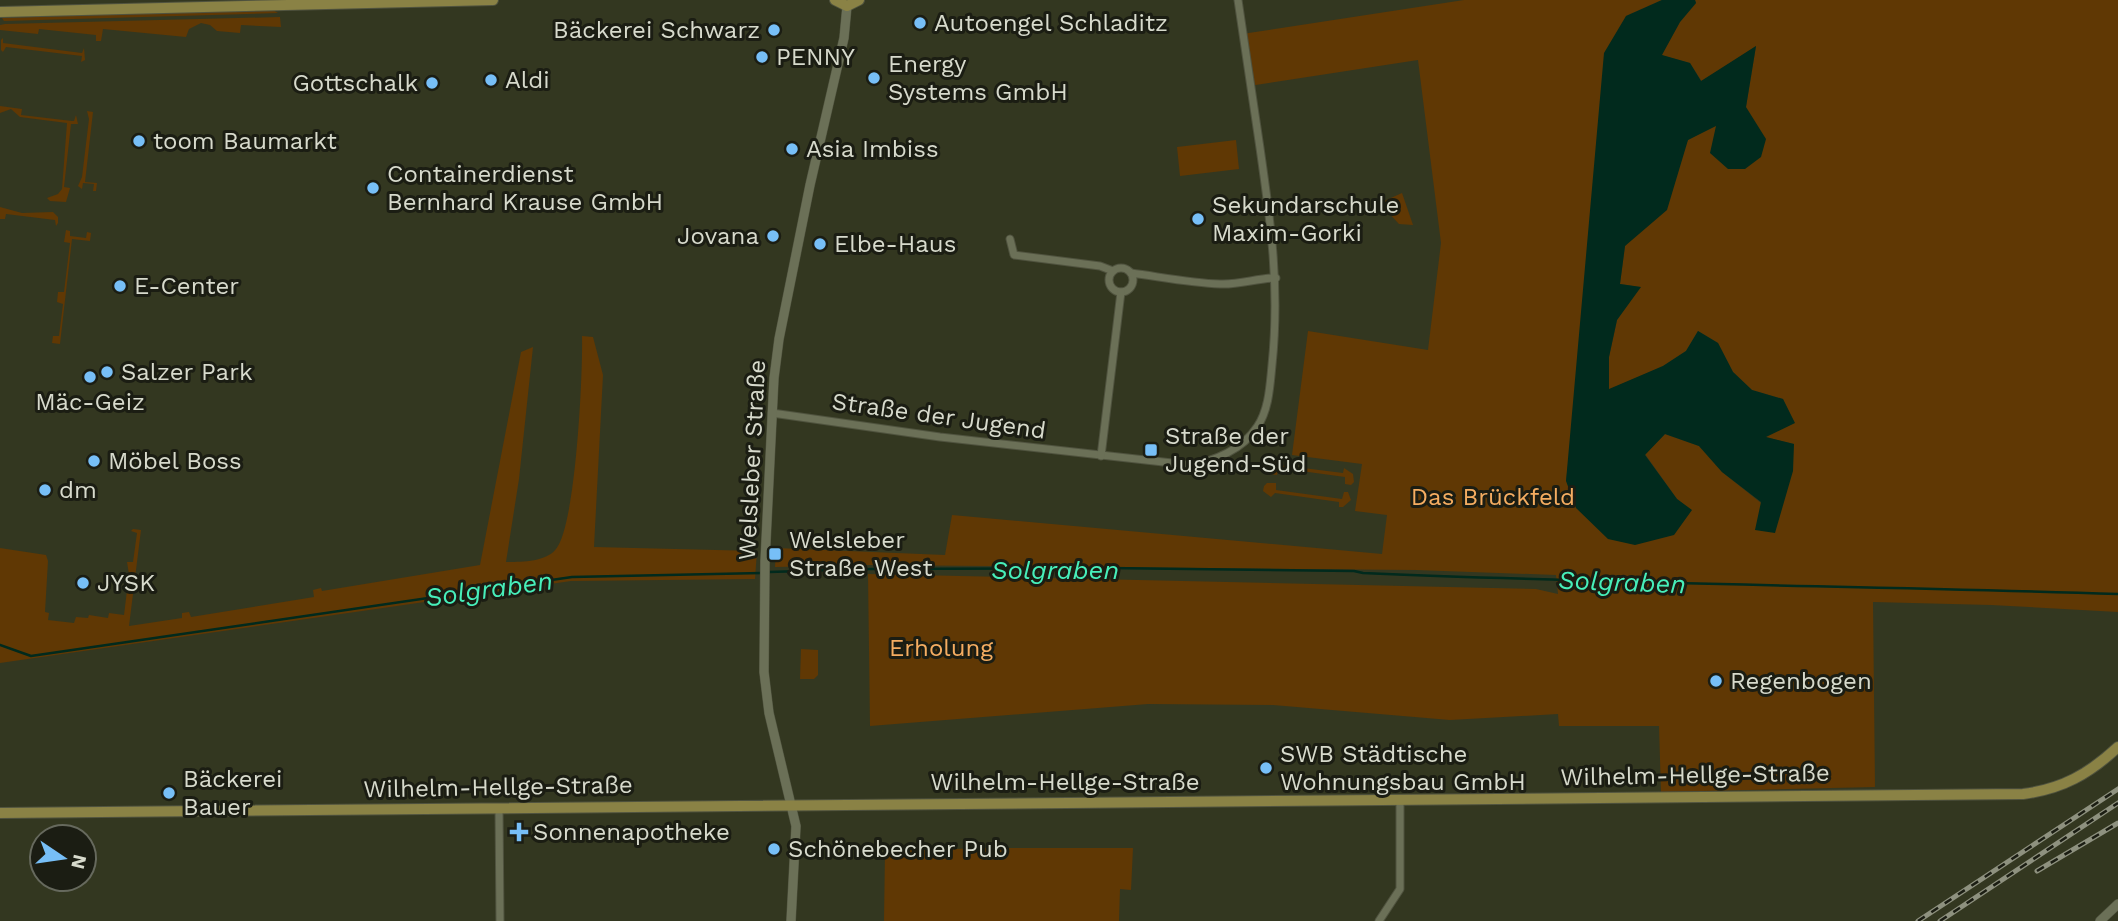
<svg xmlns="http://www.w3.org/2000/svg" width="2118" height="921" viewBox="0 0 2118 921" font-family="'Work Sans',sans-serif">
<rect width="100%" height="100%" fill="#333720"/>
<!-- green -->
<g fill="#603804">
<path d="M1464,0h198l-36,16 -60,465 125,29 -14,-11 -32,-45 20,-20 34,12 23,26 39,31 33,-59 -30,-7 30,-14 -11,-24 -31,-9 -19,-18 -15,-29 -20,-12 -12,20 -23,15 -54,24v-33l8,-37 23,-33 -20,-3 5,-38 63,-106 58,-33 10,-61 -54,36 -12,-19 -29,-8 19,-33 16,-19 -1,-3h423v612l-127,-7 -118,-3 2,185 -214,5 -2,-66h-100l-1,-12 -108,6 -177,-15 -125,-1 -278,22 -2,-152 668,15 22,5 -2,-19 -140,-5 -548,-5 -93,2 1,-19 169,7 7,-40 430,39 5,-39 -32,-4 7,-47 -70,-9 16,-124 120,19 13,-107 -23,-183 -169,26 -7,-52z"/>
<path d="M273,10l5,3 -274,8 -2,-3z"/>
<path d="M280,17l1,10 -40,-2 -1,8 -23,-2 -7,-6 -9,-2 -12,6 -3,8 -83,-8 -2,12h-5v-6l-57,-6 -1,5 -38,-4v-5l5,-1z"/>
<path d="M3,38v5l79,10 2,-5 1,12 -4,2 1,-6 -76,-9 -3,5 -2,-2v-10z"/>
<path d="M0,106l22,3 -1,6 51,6h2l2,-6 2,9h-7l-7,63 6,1 -4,14 -16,-1 -3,-3 11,-4 4,-5 5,-66 -47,-6 -9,-8 -11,4z"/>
<path d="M87,111l6,1 -8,70 12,1 -1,8h-3l1,-7 -11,-1 -1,6 -4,-3 4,-9 7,-58z"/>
<path d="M1236,140l3,29 -59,7 -3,-29z"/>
<path d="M1402,193l11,32 -14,-1 -16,-17 -1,-5z"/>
<path d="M0,207l22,6 31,-1 5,5v6l-2,3 -1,-6 -49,-6 -1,5h-5z"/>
<path d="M66,230l4,1v5l16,2 1,-6 4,1 -1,8 -18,-2 -12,105 -8,-1 1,-7h6l4,-32 -6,-2 1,-10h6l6,-49 -6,-1z"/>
<path d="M582,336l11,1 10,38 -9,172 163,4 -2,28 -184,2 -571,82v-115l46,7 2,6 -3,51 4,1 -1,7 26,3 2,-6 12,1 1,-3 19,3 1,-5 15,2 5,-41 -2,-12h6l4,-29 -6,-2 2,-2 8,1 -12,96 53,-8v-5l7,-1 2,5 123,-20 -1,-7 8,-2 1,3 158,-26 41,-213 12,-5 -14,132 -13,83c15,0 40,0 50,-13 20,-24 27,-177 26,-213z"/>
<path d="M1277,460l2,5 64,8 1,-5 9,6 1,8 -3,3 -6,-1v-7l-66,-9 -2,7 -7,-1 -5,-7 7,-6z"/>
<path d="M1267,483h9v7l66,9 2,-7h4l3,8 -8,7h-4v-5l-64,-9 -4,4 -8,-6 1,-5z"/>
<path d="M801,649l17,1v25l-4,4h-14z"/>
<path d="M987,848h146l-2,42 -11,-1 -1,32h-235l1,-70z"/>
</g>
<!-- water -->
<path fill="#012a1d" d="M1662,0h33l1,3 -16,19 -18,33 28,8 11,18 55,-35 -10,61 20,32 -5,18 -16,12h-17l-18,-16 6,-27 -28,14 -21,70 -42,36 -5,38 21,3 -24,33 -8,37v32l54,-23 23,-15 12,-20 20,12 15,29 19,18 31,9 12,24 -29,14 28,7 -1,27 -18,62 -20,-3 6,-28 -39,-30 -23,-26 -34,-12 -20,21 32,44 15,11 -18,25 -39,10 -27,-6 -32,-31 -10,-27 38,-428 22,-37z"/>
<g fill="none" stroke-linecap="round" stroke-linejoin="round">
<!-- stream -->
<g stroke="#012a1d" stroke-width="2.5">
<path d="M769,572l101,-3 237,-1 247,3 9,2c252,11 503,13 755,21"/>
<path d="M0,645l31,11 541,-79 190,-4"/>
</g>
<!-- minor casing -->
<g stroke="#50533f" stroke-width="9">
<g id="minor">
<path d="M1010,239l4,16 86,11 13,5"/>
<circle cx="1121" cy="280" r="12"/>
<path d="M1131,273c30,4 60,10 89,11 20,1 37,-6 56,-6"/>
<path d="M772,413l168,24 250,28c25,-4 53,-16 67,-38 12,-17 13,-42 15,-62 8,-77 -1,-141 -12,-217 -7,-49 -15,-99 -22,-148"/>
<path d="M1101,456l20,-164"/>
<path d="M499,808l1,113"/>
<path d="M1379,921l21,-32v-89"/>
</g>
</g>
<!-- tertiary casing -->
<g stroke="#50533f" stroke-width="10">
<g id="tertiary">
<path d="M791,921l5,-95 -27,-113 -5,-41 1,-111 9,-183 5,-39 31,-154 34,-147 3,-32"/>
<path d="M2100,921l18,-17"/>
</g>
</g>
<!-- secondary casing -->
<g stroke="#50533f" stroke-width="12">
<g id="secondary">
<path d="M835,0l12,6 12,-6"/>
<path d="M0,12l493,-12"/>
<path d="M0,813l2023,-19c39,-5 66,-20 95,-47"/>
</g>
</g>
<!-- minor -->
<use href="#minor" stroke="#6b7057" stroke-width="7"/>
<!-- tertiary -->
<use href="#tertiary" stroke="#6b7057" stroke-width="9"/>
<!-- secondary -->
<use href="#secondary" stroke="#8a8245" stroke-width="10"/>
<!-- rail casing -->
<g stroke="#8e917f" stroke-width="5">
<g id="rail">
<path d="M2037,871l81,-48"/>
<path d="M1918,921l200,-132"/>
<path d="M1940,921l178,-118"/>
</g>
</g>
<!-- rail -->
<use href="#rail" stroke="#1b1d13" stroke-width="2.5" stroke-dasharray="8" stroke-linecap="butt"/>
</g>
<!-- markers -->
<g fill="#77bff7" stroke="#1b1d13" stroke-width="2.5">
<circle cx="920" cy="23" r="7"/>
<circle cx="774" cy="30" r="7"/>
<circle cx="762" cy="57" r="7"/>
<circle cx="874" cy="78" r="7"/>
<circle cx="491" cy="80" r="7"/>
<circle cx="432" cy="83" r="7"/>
<circle cx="139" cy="141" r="7"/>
<circle cx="792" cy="149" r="7"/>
<circle cx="373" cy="188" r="7"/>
<circle cx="1198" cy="219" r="7"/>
<circle cx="773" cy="236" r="7"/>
<circle cx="820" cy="244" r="7"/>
<circle cx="120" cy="286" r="7"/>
<circle cx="107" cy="372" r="7"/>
<circle cx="90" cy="377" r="7"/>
<rect x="1144" y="443" width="14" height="14" rx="3.5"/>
<circle cx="94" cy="461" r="7"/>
<circle cx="45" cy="490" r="7"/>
<rect x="768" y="547" width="14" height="14" rx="3.5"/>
<circle cx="83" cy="583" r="7"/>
<circle cx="1716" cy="681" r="7"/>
<circle cx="1266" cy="768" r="7"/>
<circle cx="169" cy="793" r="7"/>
<path d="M515.5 821.5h7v7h7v7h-7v7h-7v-7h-7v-7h7z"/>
<circle cx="774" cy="849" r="7"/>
</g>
<g text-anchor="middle" stroke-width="6" stroke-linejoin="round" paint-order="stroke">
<!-- poi labels -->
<g font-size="24" fill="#d7dacc" stroke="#1b1d13" text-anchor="start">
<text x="934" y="31">Autoengel Schladitz</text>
<text x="760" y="38" text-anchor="end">Bäckerei Schwarz</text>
<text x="776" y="65">PENNY</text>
<text x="888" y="72">Energy<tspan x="888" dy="28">Systems GmbH</tspan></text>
<text x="505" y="88">Aldi</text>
<text x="418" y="91" text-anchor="end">Gottschalk</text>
<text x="153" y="149">toom Baumarkt</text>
<text x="806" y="157">Asia Imbiss</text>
<text x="387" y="182">Containerdienst<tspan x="387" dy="28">Bernhard Krause GmbH</tspan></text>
<text x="1212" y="213">Sekundarschule<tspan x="1212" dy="28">Maxim-Gorki</tspan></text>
<text x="759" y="244" text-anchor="end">Jovana</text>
<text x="834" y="252">Elbe-Haus</text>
<text x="134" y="294">E-Center</text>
<text x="121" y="380">Salzer Park</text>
<text x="90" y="410" text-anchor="middle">Mäc-Geiz</text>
<text x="1165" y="444">Straße der<tspan x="1165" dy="28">Jugend-Süd</tspan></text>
<text x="108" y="469">Möbel Boss</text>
<text x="59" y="498">dm</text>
<text x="789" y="548">Welsleber<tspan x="789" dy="28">Straße West</tspan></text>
<text x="97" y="591">JYSK</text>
<text x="1730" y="689">Regenbogen</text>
<text x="1280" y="762">SWB Städtische<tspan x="1280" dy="28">Wohnungsbau GmbH</tspan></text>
<text x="183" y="787">Bäckerei<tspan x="183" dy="28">Bauer</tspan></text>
<text x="533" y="840">Sonnenapotheke</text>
<text x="788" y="857">Schönebecher Pub</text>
</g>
<!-- street labels -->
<g font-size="24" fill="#d7dacc" stroke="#1b1d13">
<text transform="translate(939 416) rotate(8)" y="8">Straße der Jugend</text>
<text transform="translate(752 460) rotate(-87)" y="8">Welsleber Straße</text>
<text transform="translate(1695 775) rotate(-1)" y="8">Wilhelm-Hellge-Straße</text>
<text x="1065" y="790">Wilhelm-Hellge-Straße</text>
<text transform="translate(498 787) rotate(-1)" y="8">Wilhelm-Hellge-Straße</text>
</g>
<!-- park labels -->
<g font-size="24" fill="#f5ad61" stroke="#1b1d13">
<text x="1493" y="505">Das Brückfeld</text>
<text x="941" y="656">Erholung</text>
</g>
<!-- water labels -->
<g font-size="26" font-style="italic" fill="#47efba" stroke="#1b1d13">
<text x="1055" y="579">Solgraben</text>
<text transform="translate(1622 582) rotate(2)" y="9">Solgraben</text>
<text transform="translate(489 589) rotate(-8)" y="9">Solgraben</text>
</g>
</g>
<!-- north arrow -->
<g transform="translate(63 858) rotate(103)"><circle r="33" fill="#1b1d13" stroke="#66695d" stroke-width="2"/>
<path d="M0-5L12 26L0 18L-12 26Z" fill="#77bff7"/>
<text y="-10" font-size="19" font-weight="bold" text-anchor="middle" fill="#d7dacc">N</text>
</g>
</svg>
